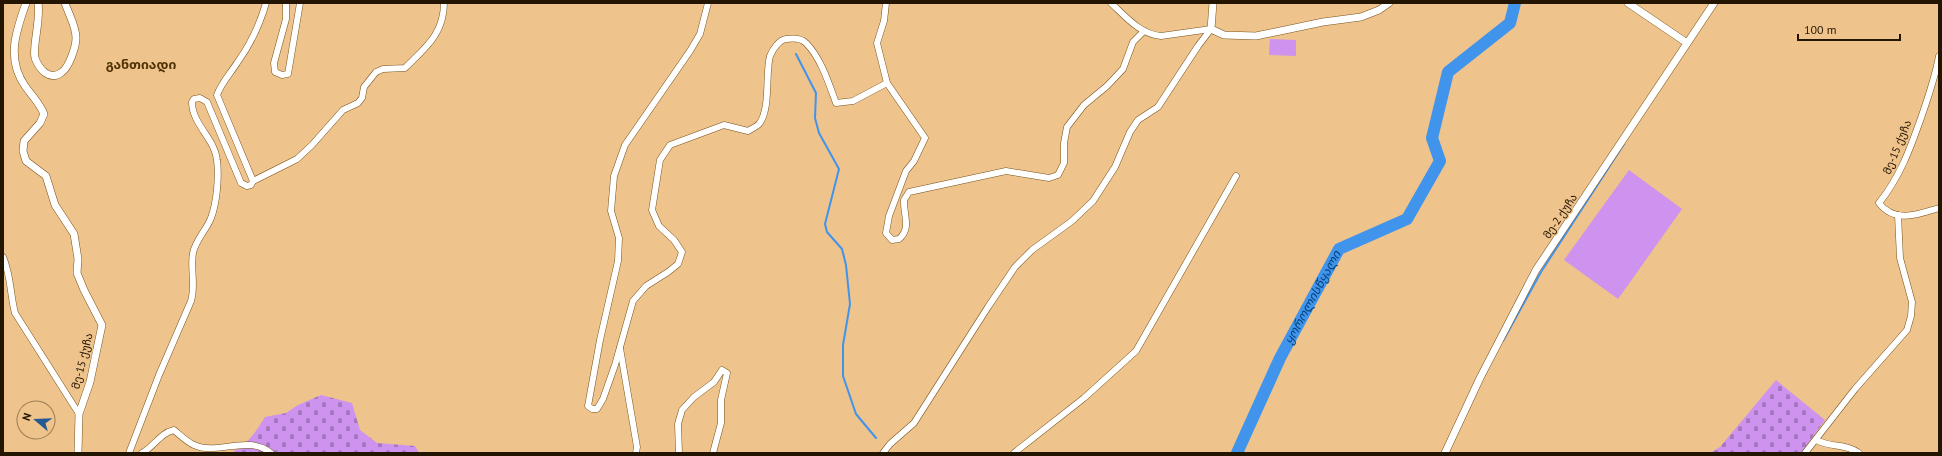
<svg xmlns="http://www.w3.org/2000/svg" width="1942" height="456" viewBox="0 0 1942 456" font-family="'PT Sans','Noto Sans Georgian',sans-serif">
<defs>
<pattern id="cemetery-stones" width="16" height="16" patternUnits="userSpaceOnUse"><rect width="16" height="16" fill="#cd93ef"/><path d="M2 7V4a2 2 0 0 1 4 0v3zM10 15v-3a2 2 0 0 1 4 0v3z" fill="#a677bf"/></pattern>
</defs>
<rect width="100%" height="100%" fill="#eec38c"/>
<!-- cemetery -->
<g fill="url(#cemetery-stones)">
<path d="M1776,380l49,40 -24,33h-91l10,-6z"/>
<path d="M321,395l31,8 8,27 17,13 38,3 4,7h-188c17,-9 24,-20 34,-36l21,-4 12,-8z"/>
</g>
<!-- green -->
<g fill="#cd93ef">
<path d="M1270,39l26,1v16l-27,-1z"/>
<path d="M1629,170l53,39 -64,90 -54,-39z"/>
</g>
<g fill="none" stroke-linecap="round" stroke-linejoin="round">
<!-- stream -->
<g stroke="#4094ec" stroke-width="2">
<path d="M796,54l20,39 -1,25 4,15 20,36 -14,55 2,8 15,17 4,16 4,39 -7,41v31l13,38 20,24"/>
<path d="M1503,341l38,-69 83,-128"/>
</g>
<!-- river -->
<path stroke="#4094ec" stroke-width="12" id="s1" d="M1237,453l43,-95 59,-109 68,-30 33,-58 -8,-23 16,-66 62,-49 5,-20"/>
<!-- minor casing -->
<g stroke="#79531c" stroke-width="7">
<g id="minor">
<path d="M286,3v16l-12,44 1,9 7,3 6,-1 12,-71"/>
<path d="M708,3l-8,31 -10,17 -65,94 -11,31 -3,35 8,27 -1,23 -18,79 -12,66 4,3h5l6,-10 12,-34 18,-64 13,-15 22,-14 10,-8 4,-12 -8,-12 -15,-14 -7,-16 8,-50 10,-15 54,-20 24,6c3,-2 8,-4 11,-7 12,-15 6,-50 11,-68 3,-7 9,-16 16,-17 7,-1 15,-1 20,4 15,15 23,41 30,60l17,-2 34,-18"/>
<path d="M886,3l-2,18 -7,22 10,40 38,55 -11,23 -8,10 -17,45 -3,17 6,7 7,-1c13,-11 4,-25 5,-39l5,-8 97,-21 43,7 9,-3 6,-12v-20l3,-16 17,-22 23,-19 16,-17 10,-27 11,-11"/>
<path d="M1111,3c15,14 29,31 50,33l50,-7"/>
<path d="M1939,56c-4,22 -11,42 -18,62 -11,31 -21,59 -42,85 16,21 40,11 60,5"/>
<path d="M253,181l44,-22 15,-14 31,-35 15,-7 4,-5 2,-11 12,-15 7,-3 22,-1c20,-20 39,-34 39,-65"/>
<path d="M3,257c8,18 7,37 12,56l64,101"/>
<path d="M620,348l17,99 -1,6"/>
<path d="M1816,440c15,8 29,3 43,13"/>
<path d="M129,453l30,-78 32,-74c5,-17 -1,-32 2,-48 2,-12 14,-24 18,-35 6,-16 8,-41 6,-58 -2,-21 -25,-36 -25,-58l2,-3 6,-1 7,4 34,81 6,3 4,-1 2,-4 -36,-86c5,-13 13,-21 20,-32 13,-18 23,-39 29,-60"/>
<path d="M142,453c12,-6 18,-20 32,-23 6,5 13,12 20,15 23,11 53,-11 77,8"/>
<path d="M679,453l-1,-29 4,-14 12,-13 20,-15 8,-12 5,3 -6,27v23l-8,30"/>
<path d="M883,453l7,-9 24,-21 74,-116 27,-40 17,-17 40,-29 21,-20 22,-34 15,-35 8,-12 20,-13 40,-61 13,-17"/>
<path d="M1014,453l70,-55 52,-47 100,-175"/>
<path d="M1805,453l50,-64 52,-59 4,-14 1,-14 -12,-44 -2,-43"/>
</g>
</g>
<!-- tertiary casing -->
<g stroke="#79531c" stroke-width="8">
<g id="tertiary">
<path d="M26,3c-10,28 -20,56 -1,83 7,10 14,16 19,28l-4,9 -16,18 -1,10 3,10 20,15 9,29 19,29 4,25 -1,14 7,17 18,35 -12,57 -11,32 -1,39"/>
<path d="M38,3c3,16 -6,45 -3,55 4,11 15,24 27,14 7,-5 14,-25 14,-34 0,-12 -7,-23 -11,-35"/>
<path d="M1213,3l-2,26 13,6 32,1 67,-14 38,-5 18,-7 10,-7"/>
<path d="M1628,3l59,40"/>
<path d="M1445,453l35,-75 56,-108 178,-267"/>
</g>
</g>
<!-- minor -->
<use href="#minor" stroke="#fff" stroke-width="6"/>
<!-- tertiary -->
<use href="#tertiary" stroke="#fff" stroke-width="7"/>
</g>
<g text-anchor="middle" stroke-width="3" stroke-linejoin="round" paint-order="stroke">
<!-- street labels -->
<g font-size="11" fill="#241501" stroke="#eec38c">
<text transform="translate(1897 147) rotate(-68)" y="4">მე-15 ქუჩა</text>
<text transform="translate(1560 216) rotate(-56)" y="4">მე-2 ქუჩა</text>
<text transform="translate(82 361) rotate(-76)" y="4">მე-15 ქუჩა</text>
</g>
<!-- water labels -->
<g font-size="12" font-style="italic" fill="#003f77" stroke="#eec38c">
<text dy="4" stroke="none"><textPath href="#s1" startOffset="173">ყოროლისწყალი</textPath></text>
</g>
<!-- quarter labels -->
<g font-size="13" font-weight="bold" fill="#4f3306" stroke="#eec38c">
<text x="141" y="69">განთიადი</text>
</g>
</g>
<!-- border -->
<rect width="1942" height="456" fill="none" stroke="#241501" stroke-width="8"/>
<!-- north arrow -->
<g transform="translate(36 420) rotate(289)"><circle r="19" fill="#eec38c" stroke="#9d7d54"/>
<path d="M0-3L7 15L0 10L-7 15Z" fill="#245a92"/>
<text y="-6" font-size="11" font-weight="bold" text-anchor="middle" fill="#241501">N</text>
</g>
<!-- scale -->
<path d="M1798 34v6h102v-6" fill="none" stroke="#241501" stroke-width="2"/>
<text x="1804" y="34" font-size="12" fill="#241501" stroke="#eec38c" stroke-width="3" paint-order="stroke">100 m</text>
</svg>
